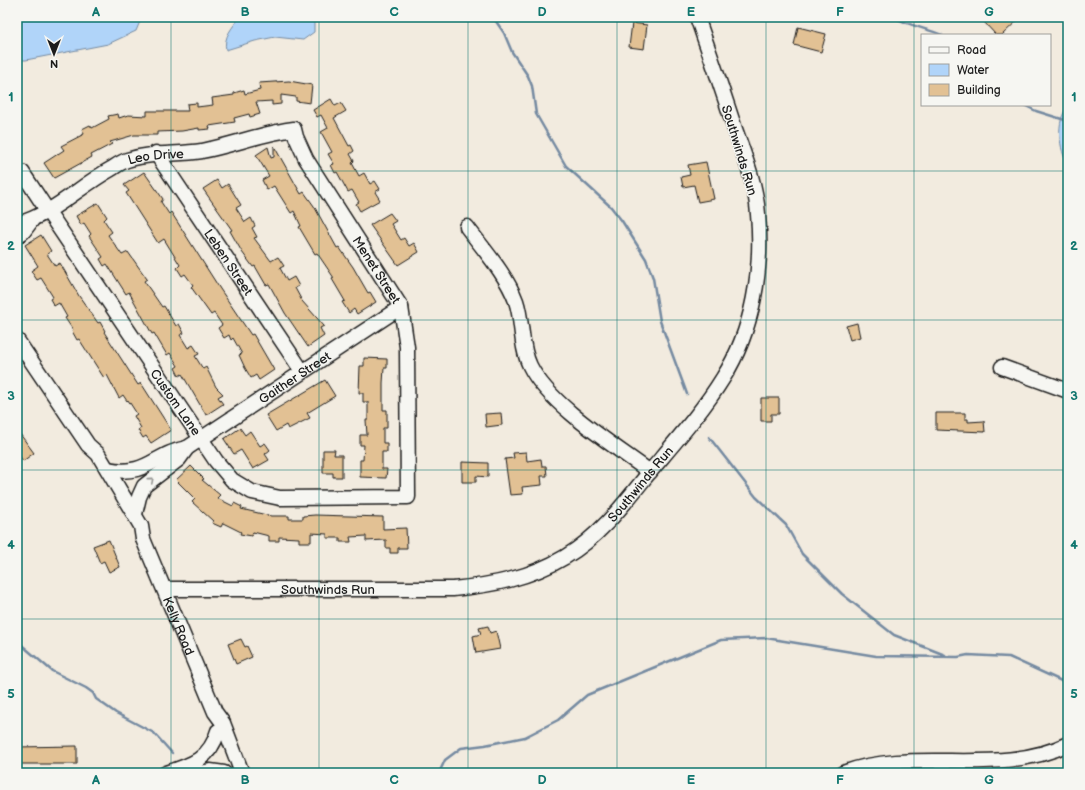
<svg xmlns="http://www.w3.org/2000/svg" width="1085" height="790" viewBox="0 0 1085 790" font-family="'Balsamiq Sans',sans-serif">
<rect width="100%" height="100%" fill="#f2ebdf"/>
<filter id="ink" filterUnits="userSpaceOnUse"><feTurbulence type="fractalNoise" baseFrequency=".025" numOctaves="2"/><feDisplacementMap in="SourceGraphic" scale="8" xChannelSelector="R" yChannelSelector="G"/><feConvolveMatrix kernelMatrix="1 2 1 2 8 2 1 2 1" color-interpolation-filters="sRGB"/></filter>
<g filter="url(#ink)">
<!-- water -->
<g fill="#b0d4f9" stroke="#758aa1">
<path d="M23,17h116l2,2 -5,12 -28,13 -82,16h-9v-35z"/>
<path d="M240,17h74v15l-11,8 -28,-3 -20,4 -29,9c-3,-13 6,-22 14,-33z"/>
<path d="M1068,106v60c-9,-18 -13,-44 0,-60z"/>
</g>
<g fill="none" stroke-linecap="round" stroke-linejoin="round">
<!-- stream -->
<g stroke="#758aa1" stroke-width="2.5">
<path d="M493,17l11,16 8,19 16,24 4,10 4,28 30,52 45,41 11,14 24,38 7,19 7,43 27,73"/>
<path d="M894,17c15,9 32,11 48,18"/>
<path d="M1024,105l12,6 32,10"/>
<path d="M709,437l47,60 30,28 16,29 40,40 52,41 51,20"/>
<path d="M17,641l35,30 34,17 7,5 3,6 20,14 38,20 18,20"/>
<path d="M439,773l6,-13 16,-12 24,-3 40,-8 33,-17 29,-25 134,-55 45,-2 110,18 82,1 10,-2 41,2 59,27"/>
</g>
</g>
<!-- building -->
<g fill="#e2c194" stroke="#1c1c1c">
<path d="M989,17h32l-19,18h-6l-12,-13z"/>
<path d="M632,23l15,2 -3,24 -15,-2z"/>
<path d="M798,27l28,7 -5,18 -27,-7z"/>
<path d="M289,81l23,4 -2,18 -14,-2v-4l-15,-2v9l-9,1v-4l-16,1 4,12 -10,3 -1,-3 -15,4 1,4 -26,4 1,3 -11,1v-2l-17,3 -25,1v3h-23l-24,7 2,2 -21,11 1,2 -38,21 -10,-15 20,-13 -3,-4 23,-12 -2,-5 8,-4 2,3 17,-9 -1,-3 10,-2 1,4 9,-3 19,1v-5h41l-1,-7 10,-1v4l16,-2 -1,-7 22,-3v-2l10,-3 1,4 15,-4 -1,-7z"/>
<path d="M331,99l4,7 6,-3 5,8 -12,7 15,28 2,-1 3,6 -4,3 4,7 -2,2 7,13 5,-3 6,11 5,-3 5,8 -5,3 5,8 -20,11 -4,-7 3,-2 -7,-12 -4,2 -11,-20 -2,1 -4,-8 3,-1 -6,-10 4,-2 -11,-20 7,-4 -7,-13 -4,2 -4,-7z"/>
<path d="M274,146l27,48 3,-2 10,14 23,42 2,-1 14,20 15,26 2,-1 6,10 -19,12 -3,-5 -5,4 -7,-11 3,-1 -13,-22 2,-1 -17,-25 -2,1 -16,-27 2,-1 -7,-15 -3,2 -17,-27 -7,4 -5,-10 7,-4 -13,-21 12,-8 3,11 3,-1z"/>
<path d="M706,162l8,37 -16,3 -4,-17 -11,2 -2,-10 9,-2 -2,-10z"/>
<path d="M144,172l19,27 -2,3 8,12 2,-2 49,77 31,46 2,-1 21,36 -15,10 -3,-5 -5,3 -6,-10 -6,-13 3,-1 -9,-16 -2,2 -2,-5 -5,3 -6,-10 4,-3 -8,-12 -3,2 -20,-28 2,-2 -8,-11 -3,2 -5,-8 3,-3 -16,-26 -6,4 -32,-50 3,-2 -5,-6z"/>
<path d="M217,180l5,8 6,-4 13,21 -5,3 9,14 6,-4 4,8 -3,2 5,9 -3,1 17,23 7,-4 6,9 -4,2 7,13 7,-4 5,9 -4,2 7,13 22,25 -4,2 4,8 -16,11 -23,-34 -16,-29 -3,1 -11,-19 -2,1 -11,-15 -12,-21 2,-1 -29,-41z"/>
<path d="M98,203l9,14 -3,3 8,12 -4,3 14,20 6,-3 19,27 -3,2 18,26 2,-1 12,20 3,-2 5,9 -4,2 8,13 5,-3 6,9 -4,2 8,13 3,-2 10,20 7,7 -5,3 5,7 -17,11 -24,-41 -3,2 -4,-8 3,-2 -8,-13 -3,2 -13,-22 -2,1 -23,-42 -3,2 -19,-30 -3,2 -4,-7 3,-2 -14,-21 2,-2 -7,-11 -3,2 -5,-9z"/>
<path d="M390,213l6,8 -5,3 10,16 3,-2 5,8 5,-3 5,9 -21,13 -28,-40z"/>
<path d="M41,235l10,16 -4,3 8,12 5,-3 19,33 19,27 2,-1 5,9 -1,1 34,53 3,-2 30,47 -20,13 -5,-7 -3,2 -5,-8 3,-2 -7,-12 3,-2 -9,-14 -1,1 -4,-6 -4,3 -12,-23 -3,3 -25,-39 -2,1 -5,-9 1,-1 -8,-12 2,-1 -8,-14 -5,3 -4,-7 3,-2 -12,-19 -4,2 -6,-9 7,-5 -13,-21z"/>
<path d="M857,323l3,14 -10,3 -4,-14z"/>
<path d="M364,358l23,1v9h-3l-1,15v27h4v18h-4v15h4v9h-5v17h5l-1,9 -26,-1v-17h3l1,-15h-4v-10h7l-1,-15h2v-18h-5v-9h-4l1,-27h4z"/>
<path d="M325,380l10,16 -28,17 3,5 -22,11 -2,-4 -10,6 -10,-16z"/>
<path d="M761,398h18v16h-8v7h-10z"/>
<path d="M501,413l1,12 -16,2 -1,-13z"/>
<path d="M936,413h29v6h3v3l16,-1 1,11 -49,-2z"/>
<path d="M240,428l5,7 5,-4 10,15 5,-3 5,7 -5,4 4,6 -16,9 -12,-19 -7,4 -10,-15z"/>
<path d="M17,430l17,23 -11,8 -6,-9z"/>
<path d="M323,450h12l-1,5h8v22h-9v-4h-10z"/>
<path d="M526,452l1,9 14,-2 1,7h4l1,10h-6l1,9 -20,2 1,7 -13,1 -5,-36 9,-1 -1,-5z"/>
<path d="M462,462l26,1v14l-12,-1v6h-14z"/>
<path d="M191,466l13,13 -2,1 18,15 -3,3 16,8 1,-3 8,4 -1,2 30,7h18v3h14v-3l12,-1 68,2v12l23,-1 1,20h-9v5h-8v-5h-4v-8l-20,1v-5l-16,1 1,5h-11v-4h-13v-4l-16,-1v9h-12v-4l-20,-1v4h-10v-5l-16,-4 -1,4 -12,-2 1,-2 -18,-9 -2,4 -9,-4 1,-2 -21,-19 3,-3 -19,-19z"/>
<path d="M109,540l11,27 -11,5 -5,-11 -4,2 -7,-17z"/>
<path d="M488,626l2,7 6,-2 4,18 -24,4 -3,-17 8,-2 -2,-6z"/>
<path d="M241,639l4,8 2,-1 5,11 -16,7 -8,-20z"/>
<path d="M77,746v18h-60v-17z"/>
</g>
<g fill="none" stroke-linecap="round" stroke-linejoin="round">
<!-- minor casing -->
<g stroke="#1c1c1c" stroke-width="17">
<g id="minor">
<path id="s1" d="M156,153l146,218"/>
<path id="s2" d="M17,224c35,-9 63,-38 94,-55 5,-3 10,-7 16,-9 25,-8 50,-5 75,-9 31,-6 61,-18 92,-22l2,8 10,22 95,148 6,40 1,150 -128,1 -28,-6 -20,-12 -16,-19 -169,-251 -25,-38"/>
<path d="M467,227c17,23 39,47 49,74 7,20 4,45 14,65 19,39 85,80 120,106"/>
<path d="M17,236l6,-4 9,-12"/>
<path id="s3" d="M17,340l71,105 10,9 43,72 2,13 72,173 8,11 19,50"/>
<path d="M1002,367l66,24"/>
<path d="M108,469c40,8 45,-15 79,-21"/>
<path id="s4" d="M135,514l4,-17 5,-11 35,-27 8,-11 214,-141"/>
<path id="s5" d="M165,589h288c40,-4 77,-11 112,-32 34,-20 59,-53 83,-83 26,-31 54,-62 75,-96 30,-47 40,-109 35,-164 -2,-29 -13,-57 -23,-85 -12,-37 -25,-75 -38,-112"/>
<path d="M166,773c26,-8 44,-14 52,-42"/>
<path d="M200,773l10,-2 14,2"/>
<path d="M843,773c72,-27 155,5 225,-29"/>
</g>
</g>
<!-- minor -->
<use href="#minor" stroke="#f6f6f2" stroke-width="14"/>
</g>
<!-- one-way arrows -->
<defs><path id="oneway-chevron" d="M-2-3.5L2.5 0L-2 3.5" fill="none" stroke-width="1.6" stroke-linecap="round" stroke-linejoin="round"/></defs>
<use stroke="#949492" href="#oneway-chevron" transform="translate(151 480) rotate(-41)"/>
</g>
<!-- grid -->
<path fill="none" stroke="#0f766e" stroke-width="1" stroke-opacity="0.55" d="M171,17v756M319,17v756M468,17v756M617,17v756M766,17v756M914,17v756M17,171h1051M17,320h1051M17,470h1051M17,619h1051"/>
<g text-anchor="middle" stroke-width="3" stroke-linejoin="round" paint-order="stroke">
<!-- street labels -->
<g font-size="13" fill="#1c1c1c" stroke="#f6f6f2">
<text transform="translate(740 150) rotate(73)" y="5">Southwinds Run</text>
<text dy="5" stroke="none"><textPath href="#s2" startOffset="157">Leo Drive</textPath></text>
<text dy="5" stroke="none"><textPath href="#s1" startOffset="131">Leben Street</textPath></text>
<text dy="5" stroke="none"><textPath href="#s2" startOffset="462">Menet Street</textPath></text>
<text dy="5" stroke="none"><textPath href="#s4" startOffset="216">Gaither Street</textPath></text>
<text transform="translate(176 402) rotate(55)" y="5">Custom Lane</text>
<text dy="5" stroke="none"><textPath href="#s5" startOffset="511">Southwinds Run</textPath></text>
<text dy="5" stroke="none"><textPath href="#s5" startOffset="163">Southwinds Run</textPath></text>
<text dy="5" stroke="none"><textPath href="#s3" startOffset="331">Kelly Road</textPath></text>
</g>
</g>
<!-- margin -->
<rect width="1085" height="790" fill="none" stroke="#f6f6f2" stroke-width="44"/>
<!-- legend -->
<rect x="921" y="34" width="130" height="72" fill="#f6f6f2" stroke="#9f9f9c"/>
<rect x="929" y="47" width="20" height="6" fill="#f6f6f2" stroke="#9f9f9c"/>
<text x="957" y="54" font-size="12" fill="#1c1c1c">Road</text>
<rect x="929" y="64" width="20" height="12" fill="#b0d4f9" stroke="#9f9f9c"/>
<text x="957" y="74" font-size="12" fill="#1c1c1c">Water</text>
<rect x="929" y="84" width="20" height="12" fill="#e2c194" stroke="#9f9f9c"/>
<text x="957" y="94" font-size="12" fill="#1c1c1c">Building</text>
<!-- north arrow -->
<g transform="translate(54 54) rotate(180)" stroke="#f6f6f2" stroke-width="3" paint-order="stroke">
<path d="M0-3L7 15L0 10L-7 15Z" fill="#1c1c1c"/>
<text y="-6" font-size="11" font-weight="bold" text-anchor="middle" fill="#1c1c1c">N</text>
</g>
<rect x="22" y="22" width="1041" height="746" fill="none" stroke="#0f766e" stroke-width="1.5"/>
<g font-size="13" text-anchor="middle" font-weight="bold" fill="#0f766e">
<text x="96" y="16">A</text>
<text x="245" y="16">B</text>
<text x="394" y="16">C</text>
<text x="542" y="16">D</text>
<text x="691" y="16">E</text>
<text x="840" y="16">F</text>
<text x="989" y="16">G</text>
<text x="11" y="101">1</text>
<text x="1074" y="101">1</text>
<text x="11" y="250">2</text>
<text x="1074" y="250">2</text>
<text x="11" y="400">3</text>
<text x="1074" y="400">3</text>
<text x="11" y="549">4</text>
<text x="1074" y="549">4</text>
<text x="11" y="698">5</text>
<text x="1074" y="698">5</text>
<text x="96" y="784">A</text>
<text x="245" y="784">B</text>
<text x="394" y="784">C</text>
<text x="542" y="784">D</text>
<text x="691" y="784">E</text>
<text x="840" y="784">F</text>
<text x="989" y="784">G</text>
</g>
</svg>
